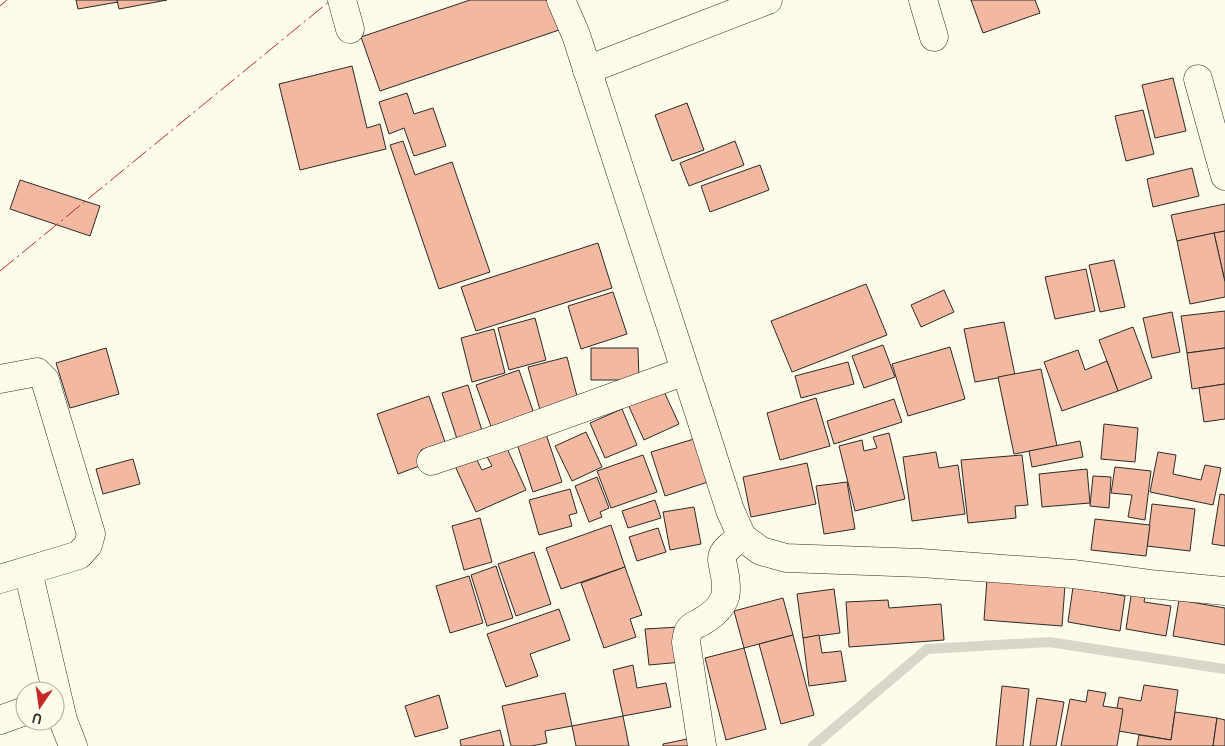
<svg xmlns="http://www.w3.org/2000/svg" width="1225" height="746" viewBox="0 0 1225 746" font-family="Overpass,sans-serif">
<rect width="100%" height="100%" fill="#fdfbea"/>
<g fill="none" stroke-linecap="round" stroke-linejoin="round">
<!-- stream -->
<path stroke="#d8d7c9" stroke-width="10" d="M813,746l114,-97 122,-7 176,27"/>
</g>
<!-- building -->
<g fill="#f2b8a0" stroke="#2b2b2b">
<path d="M76,0h41l1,2 -40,7z"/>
<path d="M117,0h50l-48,9z"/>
<path d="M470,0h83l9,29 -182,62 -19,-54z"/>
<path d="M971,0h64l5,13 -57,20z"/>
<path d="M352,66l15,62 13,-4 6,25 -86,21 -21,-86z"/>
<path d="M1173,78l13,53 -31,7 -13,-53z"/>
<path d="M407,93l7,21 19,-6 13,38 -32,10 -10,-28 -15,6 -10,-32z"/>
<path d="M687,103l17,47 -32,11 -17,-46z"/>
<path d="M1143,110l11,44 -28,7 -11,-45z"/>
<path d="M403,141l12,34 37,-13 38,110 -51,17 -49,-144z"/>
<path d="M735,141l9,24 -55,21 -9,-23z"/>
<path d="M760,165l9,25 -59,22 -9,-26z"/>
<path d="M1192,168l7,28 -46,11 -6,-28z"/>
<path d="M20,180l80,26 -10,30 -80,-27z"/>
<path d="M1225,204v27l-48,10 -6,-26z"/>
<path d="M1225,231v51l-11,-49z"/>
<path d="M1214,233l11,49v15l-35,7 -13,-63z"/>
<path d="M598,243l14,45 -136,43 -15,-44z"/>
<path d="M1114,260l11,47 -25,5 -11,-47z"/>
<path d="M1086,269l9,42 -40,8 -10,-42z"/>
<path d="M866,284l21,51 -95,37 -21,-51z"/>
<path d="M944,290l10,22 -33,15 -10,-22z"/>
<path d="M613,292l14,42 -46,15 -13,-43z"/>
<path d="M1225,311v37l-38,5 -6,-37z"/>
<path d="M1172,312l8,40 -28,6 -9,-40z"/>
<path d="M535,318l11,42 -37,10 -11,-42z"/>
<path d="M1004,322l11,53 -40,7 -11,-53z"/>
<path d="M1133,327l19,51 -34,13 -19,-51z"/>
<path d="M494,329l11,44 -33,9 -11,-44z"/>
<path d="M883,345l12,32 -31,11 -12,-32z"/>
<path d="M950,347l15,52 -57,17 -16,-52z"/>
<path d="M106,348l13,46 -49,14 -14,-45z"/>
<path d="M591,348h47l1,32h-48z"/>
<path d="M1225,348v36l-33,5 -5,-36z"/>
<path d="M1078,350l7,20 22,-9 11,30 -56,20 -18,-49z"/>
<path d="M567,357l11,43 -38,10 -12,-43z"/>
<path d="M848,362l6,22 -53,14 -6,-22z"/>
<path d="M1041,369l16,77 -43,8 -16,-77z"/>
<path d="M519,370l15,44 -42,15 -16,-44z"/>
<path d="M1225,384v35l-21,3 -5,-34z"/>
<path d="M468,385l15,49 -25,8 -16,-49z"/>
<path d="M661,385l18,39 -35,16 -18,-40z"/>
<path d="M429,396l16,46 -24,8 4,14 -27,10 -21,-60z"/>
<path d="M816,398l14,48 -50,14 -13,-47z"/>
<path d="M894,399l8,23 -68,22 -7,-23z"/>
<path d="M622,409l15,36 -32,13 -15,-35z"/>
<path d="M1104,424l34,4 -3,34 -34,-3z"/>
<path d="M544,428l18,54 -29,10 -18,-54z"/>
<path d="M586,432l16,35 -30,14 -17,-35z"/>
<path d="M889,433l16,66 -50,12 -16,-65 23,-6 2,11 13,-3 -4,-11z"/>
<path d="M694,439l14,43 -43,14 -14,-44z"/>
<path d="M1080,441l3,16 -51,10 -3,-16z"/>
<path d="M505,444l21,46 -50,22 -21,-46 20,-10 7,14 10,-4 -7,-13z"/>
<path d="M936,452l3,16 19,-3 7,49 -53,7 -9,-64z"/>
<path d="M1158,452l18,3 -3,19 28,6 4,-15 16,3 -8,37 -63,-13z"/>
<path d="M643,455l14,37 -46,16 -14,-37z"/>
<path d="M1022,455l6,50 -13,1 1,12 -48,5 -7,-63z"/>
<path d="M133,459l7,25 -37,10 -7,-25z"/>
<path d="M807,463l9,41 -65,13 -8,-40z"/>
<path d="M1115,467l36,4 -6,49 -17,-3 4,-22 -21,-2z"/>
<path d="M1087,469l3,34 -48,4 -3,-33z"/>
<path d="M1093,476l18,1 -2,31 -19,-2z"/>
<path d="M597,477l12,31 -9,4 2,5 -13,5 -14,-36z"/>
<path d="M847,482l8,47 -31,5 -8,-48z"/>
<path d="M570,489l7,24 -8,2 3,11 -33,9 -10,-35z"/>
<path d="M1220,494l5,1v51l-13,-2z"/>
<path d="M655,500l6,18 -33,10 -6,-17z"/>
<path d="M1152,504l43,5 -5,42 -43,-5z"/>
<path d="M694,507l7,37 -31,6 -7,-38z"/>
<path d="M480,518l12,44 -28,8 -12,-44z"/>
<path d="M1095,519l55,6 -4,31 -55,-6z"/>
<path d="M611,525l14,42 -64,22 -15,-41z"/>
<path d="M658,528l8,24 -29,9 -8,-24z"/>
<path d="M534,552l17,52 -35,12 -18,-52z"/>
<path d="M496,566l17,52 -26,8 -16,-51z"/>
<path d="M625,567l17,48 -12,4 6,18 -32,11 -23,-65z"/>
<path d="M469,576l14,47 -33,10 -14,-47z"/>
<path d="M987,579l78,6 -3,41 -78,-6z"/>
<path d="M1073,587l52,9 -5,35 -52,-9z"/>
<path d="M834,589l6,44 -37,5 -6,-44z"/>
<path d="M1132,589l14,3 -2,10 27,4 -5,30 -40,-7z"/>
<path d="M783,598l10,37 -49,13 -10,-37z"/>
<path d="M888,600l1,8 52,-4 3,36 -95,7 -3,-45z"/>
<path d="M1179,600l46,8v37l-52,-9z"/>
<path d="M559,609l11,31 -40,14 8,22 -32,11 -19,-53z"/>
<path d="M679,627l3,35 -33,3 -4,-36z"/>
<path d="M793,635l21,80 -33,9 -22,-80z"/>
<path d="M819,635l3,18 19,-2 5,30 -37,5 -6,-48z"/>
<path d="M744,648l22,81 -40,11 -21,-82z"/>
<path d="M633,665l4,23 29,-5 5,24 -48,9 -10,-46z"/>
<path d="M1144,685l34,5 -7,50 -58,-10 6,-33 22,4z"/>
<path d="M1002,686l27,3 -6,57h-27z"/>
<path d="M1088,690l18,3 -3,13 20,3 -6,37h-56l9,-47 16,3z"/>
<path d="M565,693l7,33 -27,5 2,12 -16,3h-20l-9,-40z"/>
<path d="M439,695l9,33 -33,9 -10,-31z"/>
<path d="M1037,698l27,4 -8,44h-26z"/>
<path d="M1175,712l42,6 -4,28h-76l2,-11 32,5z"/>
<path d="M623,716l6,30h-53l-4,-20z"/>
<path d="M1217,718l8,2v26h-12z"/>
<path d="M500,730l4,16h-43l-1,-6z"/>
<path d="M692,738l2,8h-31v-2z"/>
</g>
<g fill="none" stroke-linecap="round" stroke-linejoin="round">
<!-- street casing -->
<g stroke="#2b2b2b" stroke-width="29">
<g id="street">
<path d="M342,0l8,29"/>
<path d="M923,0l11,37"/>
<path d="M587,70l181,-70"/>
<path d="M1198,79l27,97"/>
<path d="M0,379l37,-7 8,8 46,154 -3,11 -9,10 -79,24"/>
<path d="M431,461l72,-24 182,-66"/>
<path d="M28,571l35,149 10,26"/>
<path d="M0,720l25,-9"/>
<path d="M702,746l-16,-104c1,-5 1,-11 5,-14 2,-3 7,-4 10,-6 10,-6 20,-13 24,-25 1,-3 1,-7 1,-11 -1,-29 -15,-28 16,-49"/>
</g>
</g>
<!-- secondary casing -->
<g stroke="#2b2b2b" stroke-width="29">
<path id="secondary" d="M561,0l15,35 126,387 28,88 12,27 19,14 25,7 135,5 152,11 77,10 75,7"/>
</g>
<!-- street -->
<use href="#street" stroke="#fdfbea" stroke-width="28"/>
<!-- secondary -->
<use href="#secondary" stroke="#fdfbea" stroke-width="28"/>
<!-- power -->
<g stroke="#c62828" stroke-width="1" stroke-dasharray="18 4 2.5 4" stroke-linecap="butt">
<path d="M0,6l7,-6"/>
<path d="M0,271l331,-271"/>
</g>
</g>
<!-- north arrow -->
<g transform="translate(40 706) rotate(193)"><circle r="24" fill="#fdfbea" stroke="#a9a89e"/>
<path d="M0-4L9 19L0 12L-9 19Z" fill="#c62828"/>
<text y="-8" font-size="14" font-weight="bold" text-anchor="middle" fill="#2b2b2b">U</text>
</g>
</svg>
